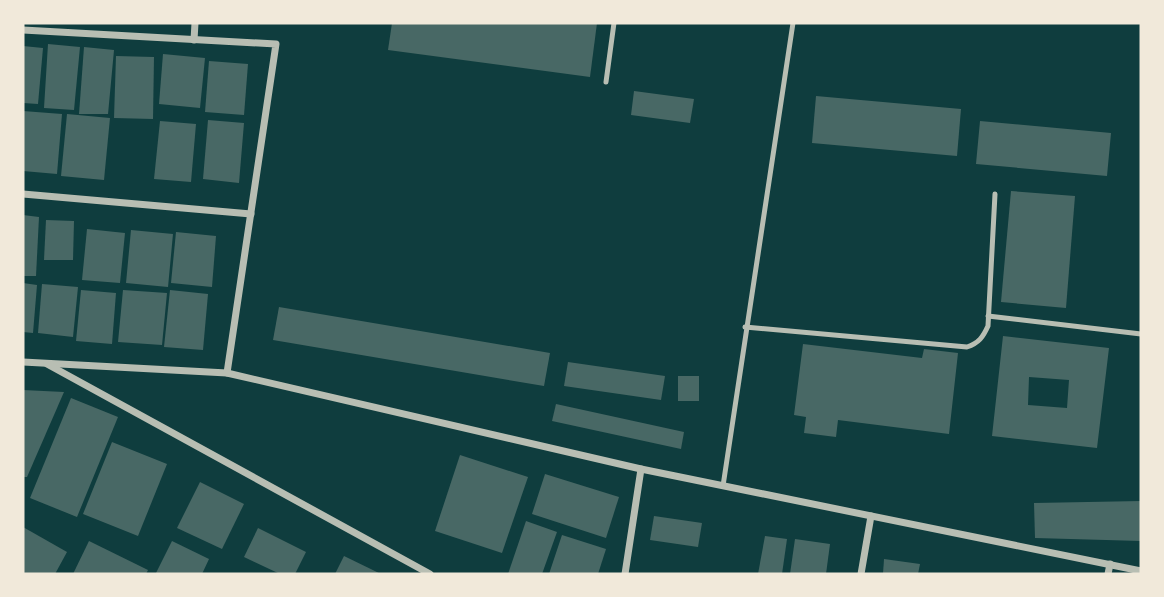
<svg xmlns="http://www.w3.org/2000/svg" width="1164" height="597" viewBox="0 0 1164 597" font-family="'PT Sans',sans-serif">
<rect width="100%" height="100%" fill="#0f3d3e"/>
<!-- building -->
<g fill="#486865" fill-rule="evenodd">
<path d="M392,23h205l-7,54 -202,-27z"/>
<path d="M48,44l32,3 -6,63 -30,-2z"/>
<path d="M23,46l20,2 -5,56 -15,-1z"/>
<path d="M84,47l30,3 -6,64h-29z"/>
<path d="M163,54l42,4 -5,50 -41,-4z"/>
<path d="M116,56l38,1 -1,62 -39,-1z"/>
<path d="M209,61l39,3 -4,51 -39,-3z"/>
<path d="M634,91l60,8 -4,24 -59,-8z"/>
<path d="M816,96l145,13 -4,47 -145,-13z"/>
<path d="M23,111l39,3 -5,60 -34,-3z"/>
<path d="M67,114l43,4 -6,62 -43,-4z"/>
<path d="M208,120l36,3 -5,60 -36,-4z"/>
<path d="M160,121l36,3 -5,58 -37,-3z"/>
<path d="M980,121l131,12 -4,43 -131,-12z"/>
<path d="M1011,191l64,5 -9,112 -65,-6z"/>
<path d="M23,215l16,2 -3,59h-13z"/>
<path d="M46,220l28,1 -1,39h-29z"/>
<path d="M87,229l38,4 -5,50 -38,-3z"/>
<path d="M131,230l42,4 -5,53 -42,-4z"/>
<path d="M176,232l40,4 -4,51 -41,-4z"/>
<path d="M23,283l14,2 -4,48 -10,-1z"/>
<path d="M42,284l36,3 -5,50 -35,-4z"/>
<path d="M81,290l35,3 -4,51 -36,-3z"/>
<path d="M123,290l44,3 -5,52 -44,-3z"/>
<path d="M170,290l38,4 -5,56 -39,-3z"/>
<path d="M279,307l271,46 -6,33 -271,-46z"/>
<path d="M1003,336l106,12 -12,100 -105,-12zM1029,377l40,3 -2,28 -39,-3z"/>
<path d="M803,344l119,14 2,-9 34,4 -9,81 -111,-14 -2,17 -32,-4 2,-16 -12,-2z"/>
<path d="M568,362l97,14 -4,24 -97,-14z"/>
<rect x="678" y="376" width="21" height="25"/>
<path d="M23,390l41,2 -37,85h-4z"/>
<path d="M71,398l47,19 -41,100 -47,-19z"/>
<path d="M556,404l128,28 -3,17 -129,-28z"/>
<path d="M112,442l55,22 -29,72 -55,-22z"/>
<path d="M460,455l68,22 -26,76 -67,-22z"/>
<path d="M545,474l74,23 -13,41 -74,-24z"/>
<path d="M200,482l44,22 -22,45 -45,-21z"/>
<path d="M1141,501v40l-106,-3 -1,-35z"/>
<path d="M654,516l48,7 -4,24 -48,-7z"/>
<path d="M526,521l31,11 -15,42h-34z"/>
<path d="M23,527l44,25 -12,22h-32z"/>
<path d="M258,528l48,24 -11,22h-15l-36,-17z"/>
<path d="M562,535l44,14 -8,25h-49z"/>
<path d="M765,536l22,3 -5,35h-24z"/>
<path d="M795,539l35,5 -4,30h-36z"/>
<path d="M89,541l59,29 -2,4h-73z"/>
<path d="M172,541l37,18 -7,15 -46,-1z"/>
<path d="M344,556l37,18h-46z"/>
<path d="M884,559l36,5 -2,10h-35z"/>
</g>
<g fill="none" stroke-linecap="round" stroke-linejoin="round">
<!-- service -->
<g stroke="#b8beb3" stroke-width="5">
<path d="M606,82l8,-59"/>
<path d="M988,316l153,18"/>
<path d="M745,327l222,20c12,-4 16,-10 21,-21l7,-132"/>
<path d="M723,486l70,-463"/>
</g>
<!-- minor -->
<g stroke="#b8beb3" stroke-width="7">
<path d="M23,30l253,14 -49,329"/>
<path d="M194,40l1,-17"/>
<path d="M23,194l228,20"/>
<path d="M23,362l204,11 414,96 500,102"/>
<path d="M47,364l383,210"/>
<path d="M625,574l16,-105"/>
<path d="M861,574l10,-58"/>
<path d="M1108,574l2,-10"/>
</g>
</g>
<!-- border -->
<rect width="1164" height="597" fill="none" stroke="#f1e9da" stroke-width="49"/>
</svg>
